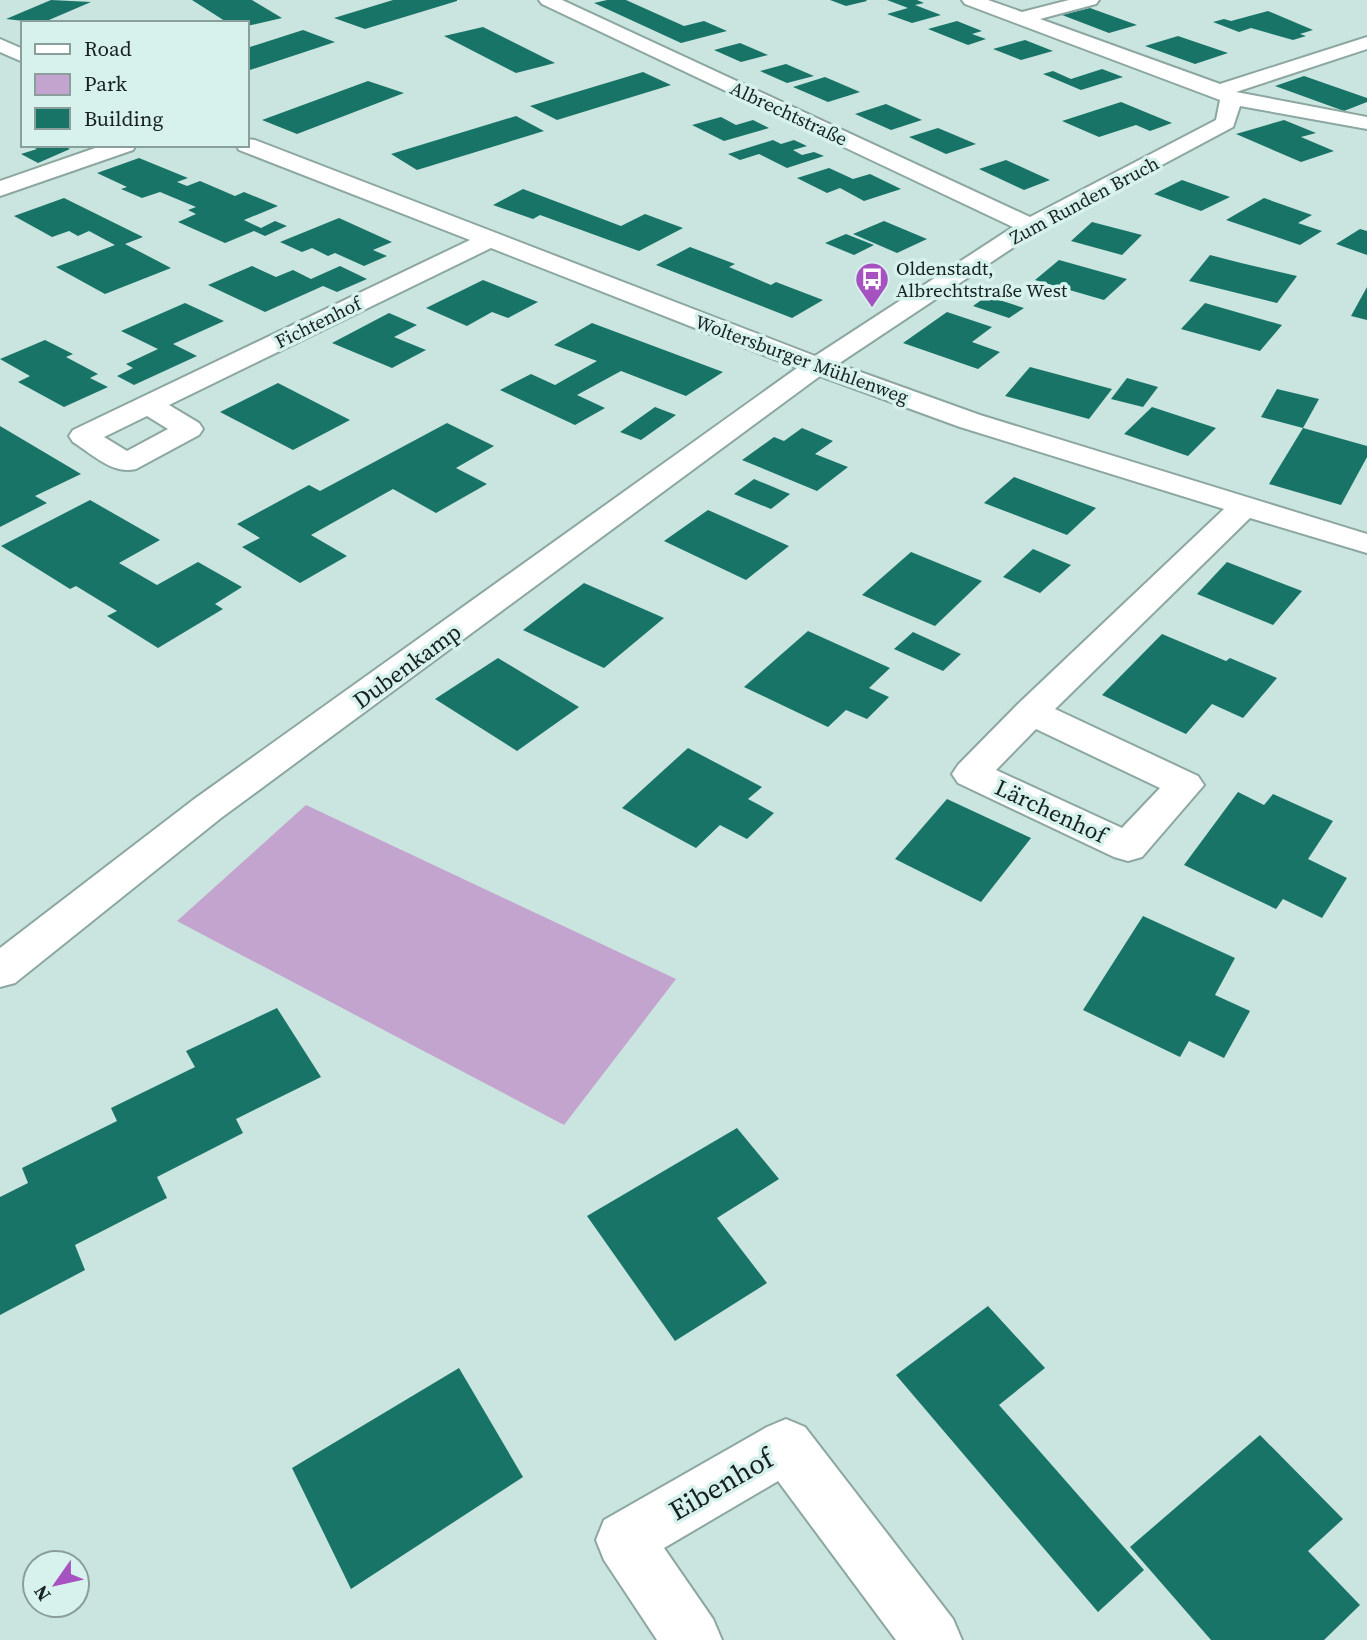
<svg xmlns="http://www.w3.org/2000/svg" width="1367" height="1640" viewBox="0 0 1367 1640" font-family="'Source Serif 4',serif">
<rect width="100%" height="100%" fill="#cae5e0"/>
<!-- green -->
<path fill="#c3a4ce" d="M306,805l370,174 -112,146 -387,-204z"/>
<!-- building -->
<g fill="#197468">
<path d="M51,0l40,2 -49,21 -36,-4z"/>
<path d="M192,0h60l30,18 -35,8v-3h-19z"/>
<path d="M393,0h64v1l-92,28 -31,-11z"/>
<path d="M607,0h19l58,26 20,-5 23,10 -46,12 -87,-40z"/>
<path d="M830,0h36l1,1 -21,5z"/>
<path d="M887,0h30l7,3 -9,2 26,10 -29,8 -25,-9 21,-6z"/>
<path d="M1090,8l47,17 -28,8 -47,-18z"/>
<path d="M1268,11l45,19 -13,4 6,2 -13,4 -42,-12 -12,4 -26,-10 11,-3 7,2z"/>
<path d="M957,21l25,10 -10,3 14,5 -18,6 -40,-16z"/>
<path d="M483,27l72,36 -39,10 -72,-37z"/>
<path d="M303,30l32,12 -88,29v-23z"/>
<path d="M1178,36l50,17 -33,11 -50,-18z"/>
<path d="M1025,40l28,11 -32,9 -28,-11z"/>
<path d="M740,43l28,12 -27,7 -27,-12z"/>
<path d="M786,64l28,12 -27,7 -27,-12z"/>
<path d="M1102,69l21,8 -42,13 -38,-16 10,-3 18,8z"/>
<path d="M643,72l28,13 -114,35 -27,-14z"/>
<path d="M1304,76l63,22v4l-23,9 -69,-25z"/>
<path d="M825,77l35,15 -32,10 -35,-15z"/>
<path d="M368,81l36,12 -107,41 -35,-14z"/>
<path d="M1121,102l51,21 -22,8 -14,-6 -37,12 -37,-16z"/>
<path d="M886,104l36,16 -31,10 -36,-16z"/>
<path d="M516,116l28,15 -127,39 -26,-16z"/>
<path d="M721,117l15,8 17,-5 16,8 -45,13 -32,-16z"/>
<path d="M1284,120l32,13 -15,4 33,14 -33,11 -65,-28z"/>
<path d="M938,128l38,16 -30,10 -37,-17z"/>
<path d="M773,140l8,4 13,-4 13,6 -14,4 9,5 12,-3 10,4 -37,12 -28,-14 -19,6 -12,-6z"/>
<path d="M28,145h34l8,4 -32,14 -17,-9 16,-5z"/>
<path d="M139,158l49,20 -11,4 10,4 13,-5 35,15 9,-4 34,14 -34,14 17,8 14,-7 12,5 -22,10 -11,-5 -29,12 -47,-21 18,-8 -8,-4 8,-3 -36,-15 -18,6 -21,-9 6,-2 -30,-14z"/>
<path d="M1006,160l44,20 -26,10 -45,-21z"/>
<path d="M829,168l24,11 17,-5 31,15 -37,12 -24,-13 -13,5 -30,-15z"/>
<path d="M1182,180l48,17 -29,14 -47,-17z"/>
<path d="M523,189l98,37 24,-12 38,14 -44,23 -99,-36 -7,4 -40,-14z"/>
<path d="M64,198l79,39 -18,7 46,24 -66,26 -49,-27 59,-22 -26,-14 -11,5 -9,-5 -17,6 -38,-21z"/>
<path d="M1264,198l48,17 -14,8 24,8 -22,14 -74,-25z"/>
<path d="M339,218l53,24 -19,8 14,6 -23,10 -29,-13 -7,3 -16,-8 -10,4 -22,-10z"/>
<path d="M884,221l43,18 -30,14 -44,-19z"/>
<path d="M1092,222l50,13 -20,20 -51,-14z"/>
<path d="M1360,229l7,2v24l-31,-11z"/>
<path d="M846,234l28,11 -20,10 -29,-12z"/>
<path d="M690,247l45,17 -6,3 42,18 5,-3 47,18 -31,18 -136,-53z"/>
<path d="M1210,255l31,8 56,13 -20,27 -88,-22z"/>
<path d="M1059,260l68,19 -23,21 -69,-20z"/>
<path d="M252,266l24,11 17,-7 18,9 29,-13 27,13 -30,13 -14,-6 -58,26 -57,-27z"/>
<path d="M483,280l55,22 -30,16 -16,-6 -25,14 -41,-18z"/>
<path d="M1367,287v33l-16,-4z"/>
<path d="M987,296l37,12 -15,10 -36,-12z"/>
<path d="M185,303l39,18 -51,23 24,12 -63,29 -17,-9 16,-8 -7,-4 32,-15 -37,-18z"/>
<path d="M1205,303l77,22 -22,26 -79,-22z"/>
<path d="M947,312l45,15 -20,15 28,10 -22,17 -75,-26z"/>
<path d="M389,313l28,12 -23,12 32,13 -34,18 -60,-25z"/>
<path d="M592,323l131,49 -37,24 -65,-25 -44,24 28,13 -30,17 -75,-35 31,-16 24,11 42,-24 -43,-16z"/>
<path d="M45,340l28,14 -7,3 32,17 -8,4 18,9 -44,20 -46,-25 12,-6 -30,-17z"/>
<path d="M1030,367l82,22 -23,30 -84,-23z"/>
<path d="M1127,378l31,9 -15,20 -32,-8z"/>
<path d="M278,383l72,37 -57,30 -73,-38z"/>
<path d="M1277,389l42,10 -16,29 -42,-11z"/>
<path d="M655,407l21,8 -35,25 -21,-8z"/>
<path d="M1152,407l64,21 -28,28 -64,-22z"/>
<path d="M447,423l47,23 -38,22 31,16 -51,29 -43,-24 -82,46 36,21 -47,27 -58,-36 18,-9 -23,-14 72,-39 11,6z"/>
<path d="M0,426l81,48 -46,22 12,7 -47,24z"/>
<path d="M802,428l31,13 -18,13 33,13 -31,24 -75,-31 32,-23 10,4z"/>
<path d="M1303,428l64,18v11l-26,48 -72,-21z"/>
<path d="M1014,477l82,31 -29,27 -83,-32z"/>
<path d="M754,479l36,15 -19,15 -37,-15z"/>
<path d="M90,500l70,40 -41,23 38,22 41,-23 44,25 -27,17 8,5 -65,39 -51,-32 10,-5 -41,-25 -6,3 -69,-43z"/>
<path d="M708,510l81,36 -43,34 -82,-39z"/>
<path d="M1033,549l38,16 -31,28 -37,-16z"/>
<path d="M911,552l71,29 -47,45 -73,-31z"/>
<path d="M1227,562l75,29 -29,34 -76,-31z"/>
<path d="M584,583l80,35 -60,50 -81,-38z"/>
<path d="M808,631l82,37 -21,20 20,9 -22,22 -21,-9 -18,17 -84,-40z"/>
<path d="M913,632l48,22 -18,17 -49,-22z"/>
<path d="M1162,634l64,27 4,-3 47,20 -34,40 -31,-14 -26,30 -84,-39z"/>
<path d="M498,658l81,49 -62,44 -82,-52z"/>
<path d="M688,748l74,39 -14,12 26,14 -27,26 -27,-14 -24,23 -74,-40z"/>
<path d="M1238,792l26,13 9,-11 60,27 -25,38 39,19 -25,40 -39,-19 -7,10 -92,-44z"/>
<path d="M947,799l84,39 -50,64 -86,-43z"/>
<path d="M1143,916l92,42 -20,37 35,16 -26,47 -35,-17 -9,16 -97,-47z"/>
<path d="M277,1008l44,69 -85,42 7,14 -86,44 10,21 -92,47 10,25 -85,45v-118l28,-14 -6,-15 95,-47 -6,-13 84,-41 -9,-16z"/>
<path d="M737,1128l42,51 -62,39 50,65 -92,58 -88,-125z"/>
<path d="M988,1306l57,62 -46,37 145,165 -46,42 -202,-237z"/>
<path d="M459,1368l64,109 -172,112 -59,-121z"/>
<path d="M1260,1435l83,84 -35,32 52,54 -36,35h-113l-81,-93z"/>
</g>
<g fill="none" stroke-linecap="round" stroke-linejoin="round">
<!-- minor casing -->
<g stroke="#8ca6a0" stroke-width="4">
<g id="minor">
<path d="M539,0h23l468,217 186,-97 4,-20 -255,-96 -3,-4h26l34,12 47,-12h30l-3,4 -56,15 180,65 147,-47v12l-131,43 131,25v12l-127,-23 -7,21 -195,104 -200,133 142,51 387,119v19l-117,-35 -195,191 143,67 6,9 -62,72 -14,4 -14,-4 -156,-74 -6,-9 6,-9 60,-61 206,-195 -264,-82 -140,-51 -599,442 -206,165 -15,4v-39l193,-148 604,-432 -306,-120 -322,157 30,18 4,6 -4,6 -63,34c-23,6 -44,-15 -63,-27l-4,-6 4,-6 397,-190 -231,-90 -3,-5h11v-6l8,1 560,216 198,-129 -471,-223zM147,416l21,13 -41,22 -23,-14zM1036,729l124,59 -38,40 -126,-58z"/>
<path d="M0,39l23,10v13l-23,-10z"/>
<path d="M104,145h32l-3,5 -133,46v-15z"/>
<path d="M786,1419l19,8 148,192 9,21h-66l-118,-159 -114,67 49,71 9,21h-65l-53,-80 -8,-20 8,-20 163,-93z"/>
</g>
</g>
<!-- minor -->
<use href="#minor" fill="#fff" fill-rule="evenodd"/>
</g>
<!-- icons -->
<defs>
<g id="bus-pin" transform="scale(1.75)"><path d="M0 17L-7.5 6A9.5 9.5 0 1 1 7.5 6Z" fill="#a652c0" stroke="#d7f2ed"/><path d="M-5-6H5V4H4V6H2V4H-2V6H-4V4H-5ZM-3.5-4V0h7V-4ZM-3.5 1.2v1.5H-2V1.2ZM2 1.2v1.5H3.5V1.2Z" fill="#fff"/></g>
</defs>
<g fill-rule="evenodd">
<use href="#bus-pin" x="872" y="279"/>
</g>
<g text-anchor="middle" stroke-width="7" stroke-linejoin="round" paint-order="stroke">
<!-- far-street labels -->
<g font-size="19" fill="#17211f" stroke="#d7f2ed">
<text transform="translate(789 113) rotate(25)" y="7">Albrechtstraße</text>
<text transform="translate(1084 200) rotate(-28)" y="7">Zum Runden Bruch</text>
<text transform="translate(318 322) rotate(-26)" y="7">Fichtenhof</text>
<text transform="translate(802 359) rotate(20)" y="7">Woltersburger Mühlenweg</text>
</g>
<!-- far-poi labels -->
<g font-size="19" fill="#17211f" stroke="#d7f2ed" text-anchor="start">
<text x="896" y="275">Oldenstadt,<tspan x="896" dy="22">Albrechtstraße West</tspan></text>
</g>
<!-- street labels -->
<g font-size="23" fill="#17211f" stroke="#d7f2ed">
<text transform="translate(407 666) rotate(-36)" y="8">Dubenkamp</text>
<text transform="translate(1051 811) rotate(25)" y="8">Lärchenhof</text>
</g>
<!-- near-street labels -->
<g font-size="28" fill="#17211f" stroke="#d7f2ed">
<text transform="translate(721 1484) rotate(-30)" y="10">Eibenhof</text>
</g>
</g>
<!-- legend -->
<rect x="21" y="21" width="228" height="126" fill="#d7f2ed" stroke="#8a9e9b" stroke-width="2"/>
<rect x="35" y="44" width="35" height="10" fill="#ffffff" stroke="#8a9e9b" stroke-width="2"/>
<text x="84" y="56" font-size="21" fill="#17211f">Road</text>
<rect x="35" y="74" width="35" height="21" fill="#c3a4ce" stroke="#8a9e9b" stroke-width="2"/>
<text x="84" y="91" font-size="21" fill="#17211f">Park</text>
<rect x="35" y="108" width="35" height="21" fill="#197468" stroke="#8a9e9b" stroke-width="2"/>
<text x="84" y="126" font-size="21" fill="#17211f">Building</text>
<!-- north arrow -->
<g transform="translate(56 1584) rotate(236)"><circle r="33" fill="#d7f2ed" stroke="#8a9e9b" stroke-width="2"/>
<path d="M0-5L12 26L0 18L-12 26Z" fill="#a652c0"/>
<text y="-10" font-size="19" font-weight="bold" text-anchor="middle" fill="#17211f">N</text>
</g>
</svg>
